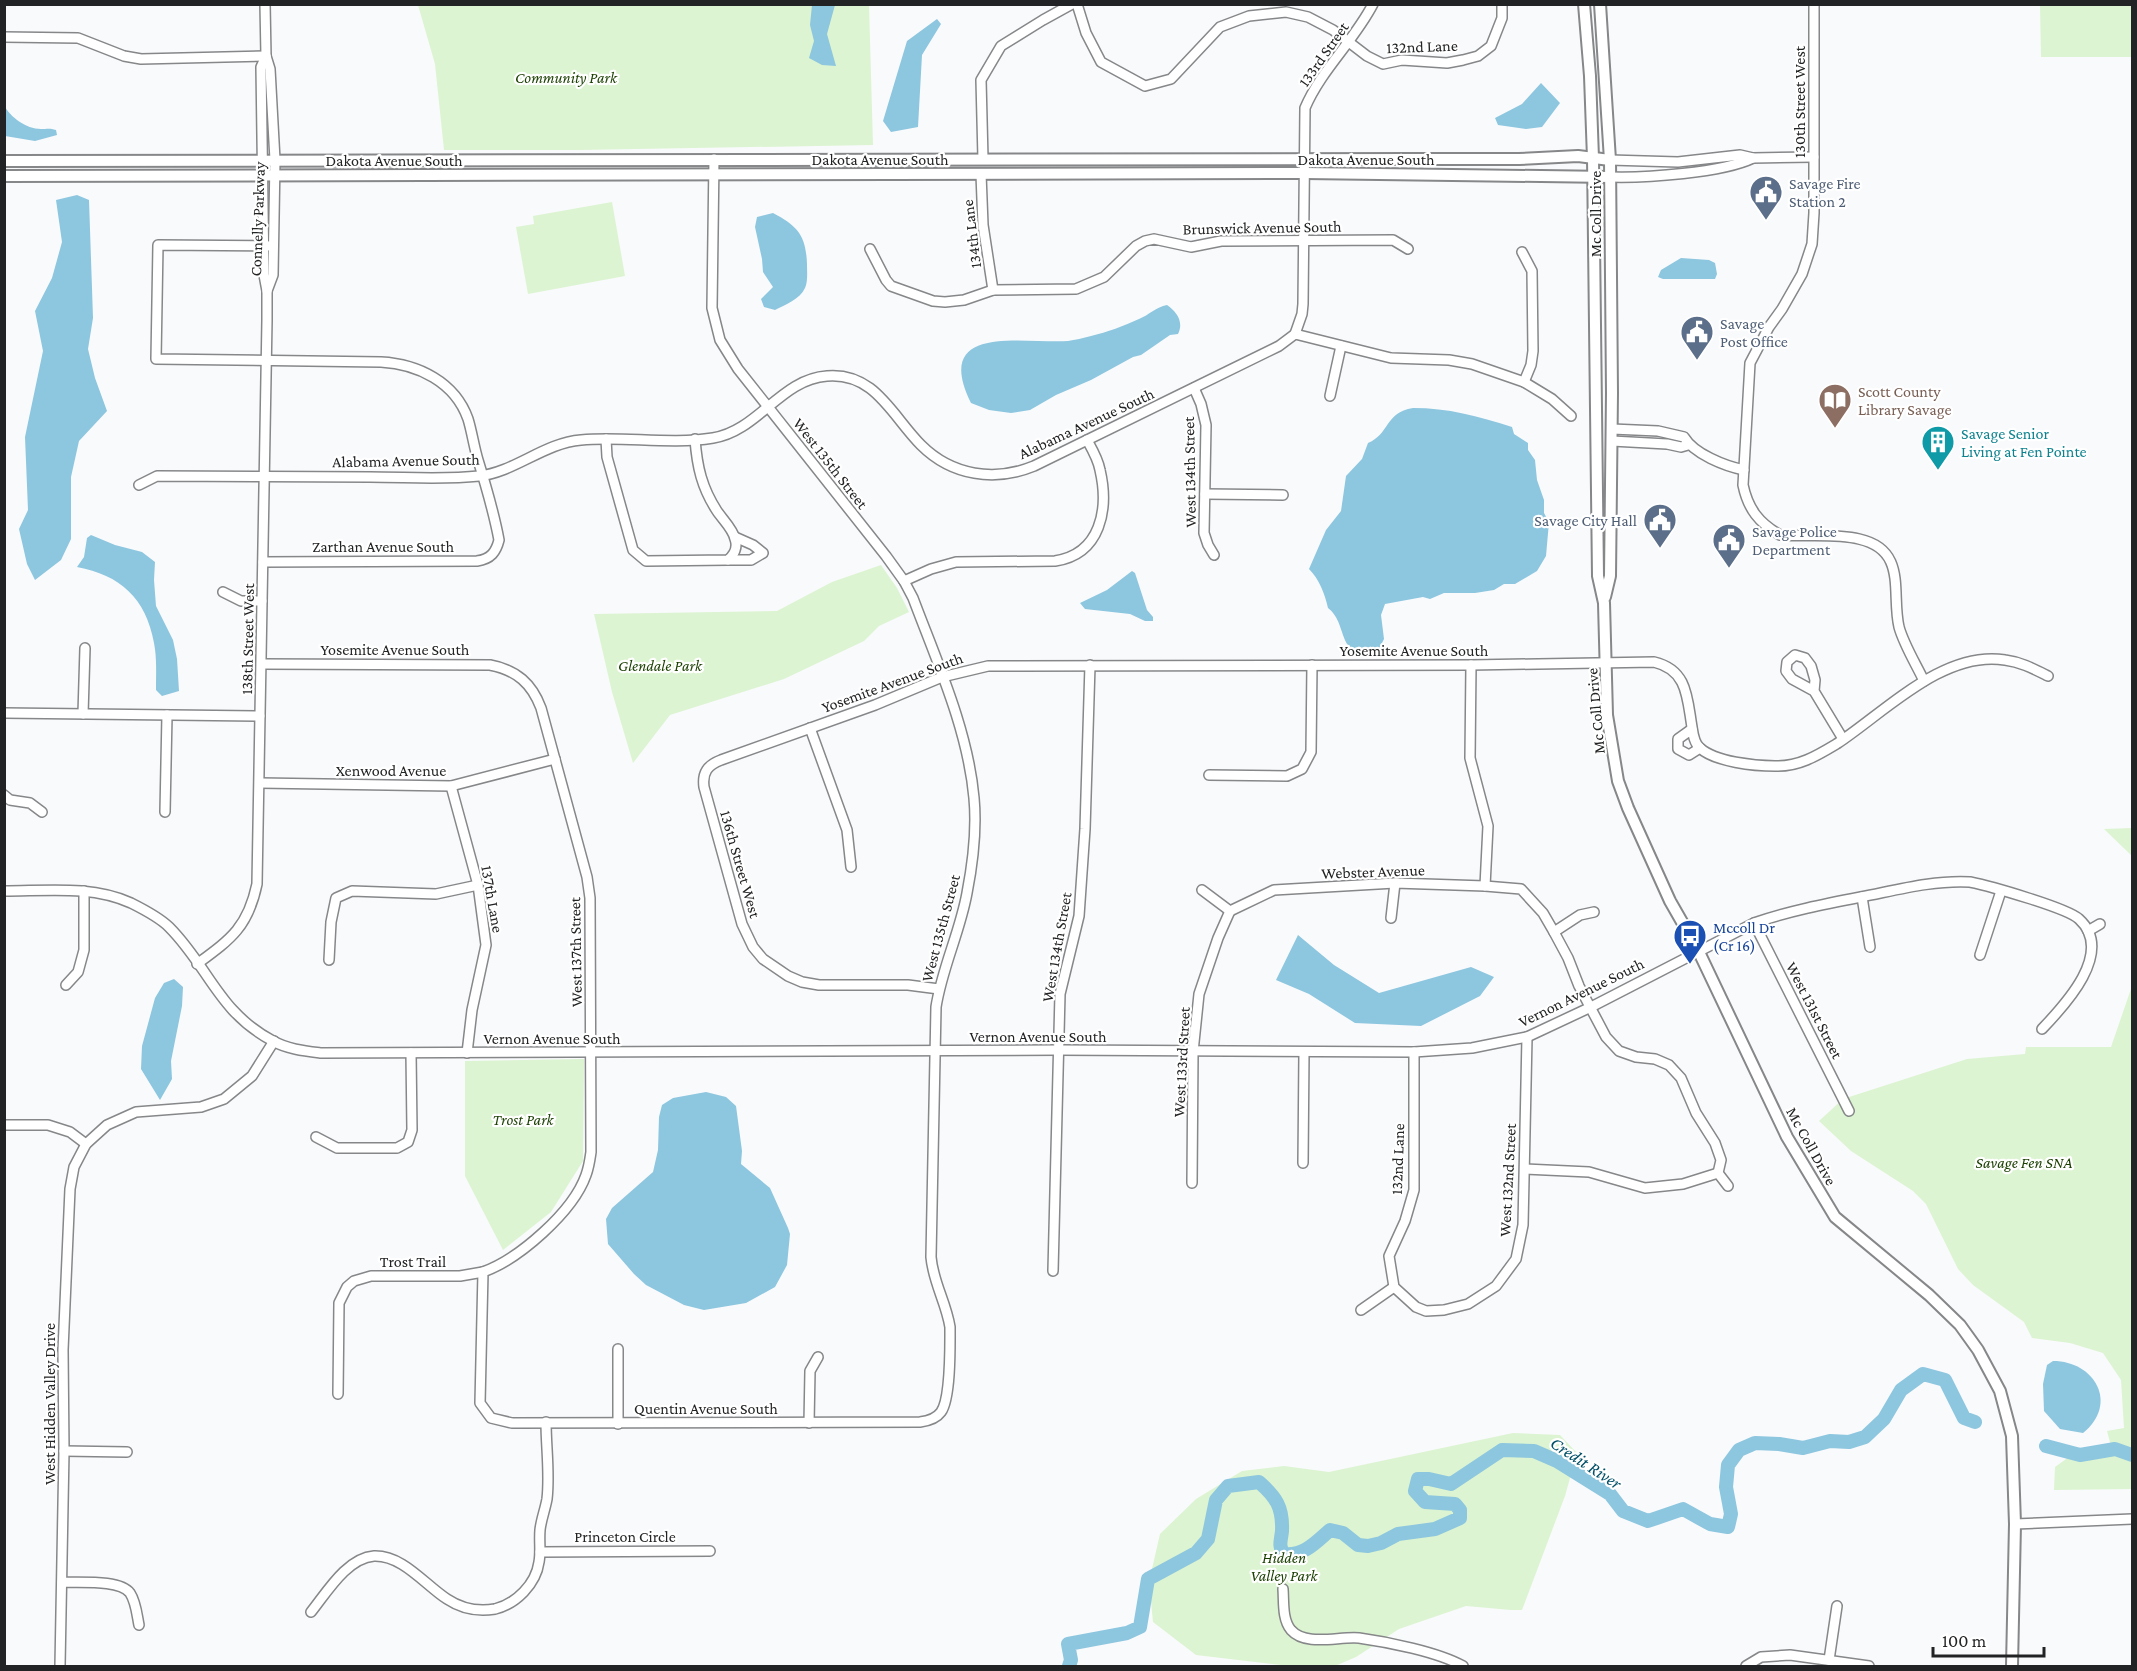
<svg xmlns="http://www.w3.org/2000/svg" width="2137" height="1671" viewBox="0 0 2137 1671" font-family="'Crimson Pro',serif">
<rect width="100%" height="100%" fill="#f9fafc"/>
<!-- green -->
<g fill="#dcf4d1">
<path d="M418,5h451l4,140 -294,5h-135l-9,-86z"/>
<path d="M2040,5h92v52h-91z"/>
<path d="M612,202l13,74 -97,18 -12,-67 18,-3 -1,-8z"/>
<path d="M881,565l16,23 12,24 -30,14 -15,15 -80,38 -114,36 -37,48 -21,-71 -18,-78 183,-3 55,-29z"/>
<path d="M2132,828v28l-28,-27z"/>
<path d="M2132,986v503l-78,1 1,-23 25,-18 10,6 21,-9 -4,-15 17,-3 -3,-48 -18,-27 -33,-10 -38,-5 -8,-16 -51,-37 -15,-16 -32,-65 -13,-13 -62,-40 -32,-30 24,-22 124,-40 58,-5 1,-7h85z"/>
<path d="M584,1059l-1,102 -32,51 -48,38 -38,-74v-115z"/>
<path d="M1513,1433l47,2 17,18 -12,43 -43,114h-11l-45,-4 -67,23 -43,28 -21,9h-45l-94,-11 -43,-33 -4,-40 11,-48 36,-35 46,-28 42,-5 45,6z"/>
</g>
<!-- water -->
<g fill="#8dc6df">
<path d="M812,5h23l-8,29 9,32 -14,-1 -13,-7 5,-17 -4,-16z"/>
<path d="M937,19l4,5 -19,31 -4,72 -27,5 -8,-11 24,-80z"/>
<path d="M1541,83l19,20 -18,24 -16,2 -28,-4 -3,-7 27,-14z"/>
<path d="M4,105c6,12 22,24 37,24 6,0 9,-1 15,1l1,5 -22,6 -30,-5z"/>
<path d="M77,195l12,5 4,118 -5,31 7,29 12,33 -28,30 -8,36v62l-10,21 -26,20 -8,-16 -8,-35 9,-19 -3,-73 18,-86 -8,-40 17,-33 10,-36 -6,-42z"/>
<path d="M773,213c25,13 33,23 34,51 0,7 1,18 -2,24 -5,11 -20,17 -30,22l-11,-3 -3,-8 12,-12 -10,-15 -1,-13 -7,-32 2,-10z"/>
<path d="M1681,258l28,2 6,3 2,11 -2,5h-52l-5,-2 3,-7z"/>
<path d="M1167,305c10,7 17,17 11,29l-8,1 -29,20 -8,2 -42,23 -35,15 -26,15 -19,3 -22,-3 -18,-7c-40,-81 53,-59 97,-62 7,-1 15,-3 23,-5 16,-4 33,-10 48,-17 10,-4 17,-12 28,-14z"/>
<path d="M1413,408c35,0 65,8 99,19l2,7 14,9v7l7,10 2,20 7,20v13l5,9 -3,34 -9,15 -22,13h-11l-10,6 -19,3h-31l-14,6 -7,-2 -38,7 -4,11 3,24 -8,16c-41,3 -27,-31 -48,-47 -3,-14 -9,-29 -19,-39l17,-39 15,-19 5,-35 16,-17 6,-16c22,-9 16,-30 45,-35z"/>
<path d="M91,535l24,10 27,7 13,10 -1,18 2,26 17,34 4,19 2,32 -17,5 -6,-6c0,-15 1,-32 -2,-47 -8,-45 -34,-68 -77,-76l7,-10 3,-19z"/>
<path d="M1132,571l3,2 12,37 6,7v4h-8l-15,-7 -45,-5 -5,-6 27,-13z"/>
<path d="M1298,935l36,30 45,28 92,-26 23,10 -14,19 -59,30 -66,-3 -46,-29 -33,-14z"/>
<path d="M174,979l9,8 -1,19 -11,55 1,18 -12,21 -19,-31 1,-23 13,-48 9,-15z"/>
<path d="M706,1092l20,5 10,9 6,45 -1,13 29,24 18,40 2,6 -3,31 -12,22 -29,16 -42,7 -20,-5 -38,-20 -12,-11 -26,-30 -2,-25 6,-11 41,-36 5,-22 1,-33 3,-12 11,-7z"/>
<path d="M2053,1361c42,0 66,43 30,72l-23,-4 -16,-18 -1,-27 4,-19z"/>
</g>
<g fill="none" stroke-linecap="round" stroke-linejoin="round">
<!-- river -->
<g stroke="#8dc6df" stroke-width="14">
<path d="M2046,1446l34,9 35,-6 17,6"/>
<path d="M1069,1666l2,-6 -3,-16 59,-11 13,-6 8,-48 48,-26 12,-14 8,-39 12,-14 31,-4c17,15 24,25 23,49 -1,10 -4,15 2,23 20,2 31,-11 46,-24l13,3 15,12 10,1 13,-3 17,-9 37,-5 25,-11v-8l-5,-6 -30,-2 -10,-11 3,-12h11l22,5 51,-34 32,1 23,10 53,33 13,17 25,10 35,-12 27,15 18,3 3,-13 -5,-27 2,-22 11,-15 16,-7 24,1 24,4 27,-7 19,1 16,-5 19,-18 17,-29 22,-16 22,6 19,38 11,4"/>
</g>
<!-- minor casing -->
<g stroke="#868789" stroke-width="12">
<g id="minor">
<path d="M265,4l1,52 4,13 5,91 -2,115 -6,16"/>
<path d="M1077,4l9,29 15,29 44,24 26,-7 49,-52 29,-11 37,-4 22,5 25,13 34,26 16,8 19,-4 45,3 16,-3 15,-4 13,-10 11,-28v-14"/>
<path d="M1814,4v209l-2,31 -10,30 -20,35 -13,18 -19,36 -7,122c5,24 16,38 37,50 26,2 54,-2 79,4 49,11 32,54 40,88 5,18 17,37 25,54"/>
<path d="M4,37l74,1 46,18 17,3 125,-3"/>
<path d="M983,159l-2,-79 20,-34 42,-26 29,-16"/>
<path d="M1610,160l68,2 62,-7 13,3 61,-1"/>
<path d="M981,174l2,51 10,65"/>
<path d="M1610,177c35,1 112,-4 143,-19"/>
<path d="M870,249l16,31 5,6 42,15 12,1 19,-2 29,-10 83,-1 28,-12 32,-31 9,-5 9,-2 37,8 30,-6 172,-1 15,9"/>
<path d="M1522,252l10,19 1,80 -2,14 -7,17"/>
<path d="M1295,334l7,-20 1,-10 2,-196c16,-38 49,-67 68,-104"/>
<path d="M1194,388l7,16 5,21 -2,108 4,12 6,10"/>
<path d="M1330,396l11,-50"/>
<path d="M1612,429l46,2 26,6c10,17 41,29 60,33"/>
<path d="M606,439l1,18 26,93 13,11 82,-1c6,-5 10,-13 7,-21 -2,-10 -12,-19 -18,-28 -15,-23 -20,-44 -22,-72"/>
<path d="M1612,441l55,3 14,3 7,-2"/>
<path d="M139,485l18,-9c71,0 142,1 213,1 36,0 73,3 109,-1 36,-4 65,-33 102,-36 43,-4 89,5 132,-2 45,-7 68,-59 114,-62 48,-4 65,40 94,69 31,31 74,37 113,21l245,-120 16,-12 96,24 58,2 23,4 52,18 28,17 19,17"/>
<path d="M1205,494l78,1"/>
<path d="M728,560h23l12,-7 -10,-8 -18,-8"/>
<path d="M263,562l214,-1c14,-2 19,-9 22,-21 -5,-27 -13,-54 -21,-80 -4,-13 -6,-28 -10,-41 -13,-37 -50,-55 -87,-57l-225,-3 2,-114 115,1"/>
<path d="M904,581l27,-12 25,-7 99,-1c46,-7 54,-52 45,-91 -2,-11 -8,-21 -13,-30"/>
<path d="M223,592l18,9h21"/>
<path d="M262,664l228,1c27,5 42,19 51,43l46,169 3,21 1,254c-1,7 -2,15 -5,23 -13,37 -67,84 -103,97l-3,131 11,15 21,5 408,-1c8,-1 16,-3 21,-10 10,-14 9,-67 9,-85 -4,-25 -17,-45 -19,-70l5,-250c6,-39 24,-75 31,-114 6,-31 10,-63 7,-95 -6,-68 -37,-136 -61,-200l-9,-17 -18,-25 -148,-187 -18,-29 -8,-32 2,-149"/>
<path d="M1471,665l-1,93 18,68 -3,60"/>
<path d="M1814,691l-22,-12 -6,-8 1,-9 8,-7 10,3 6,8 4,14 -1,11 29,48"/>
<path d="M4,713l256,3"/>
<path d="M83,714l2,-66"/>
<path d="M810,728l37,102 4,37"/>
<path d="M1692,729l-14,10v10l11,6 11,-7"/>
<path d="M1209,775l78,1 15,-7 9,-17 1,-87"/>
<path d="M260,783l191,3 104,-27"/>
<path d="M451,786l27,99 8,60 -14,65 -5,43"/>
<path d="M4,795l6,5 20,3 12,9"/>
<path d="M165,812l2,-97"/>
<path d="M1202,890l28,21"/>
<path d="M4,891c42,0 88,-6 127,12 12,6 29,15 38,24 40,40 49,85 104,114 14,8 32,10 48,12l738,-3 355,2 58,-4 55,-11 64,-30 163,-84c35,-12 71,-19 107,-26 36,-7 72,-17 109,-15 20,4 97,26 109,37 36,33 -14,86 -37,110"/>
<path d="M1862,897l8,50"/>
<path d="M1230,911l44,-21 121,-7 90,3 36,3 22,24 11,19 14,26 11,28 27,51 13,14 17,6 19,2 14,6 12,13 15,35 19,30 6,17 -3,13 10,13"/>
<path d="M1391,918l4,-35"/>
<path d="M1754,923l95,188"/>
<path d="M2088,931l12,-7"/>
<path d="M1554,932l26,-17 14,-3"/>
<path d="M1980,955l21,-64"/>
<path d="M329,960l2,-38 5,-24 16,-7 84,3 42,-9"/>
<path d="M197,964c34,-25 51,-37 60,-80l10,-564v-29l-3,-16 -3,-208 5,-11"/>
<path d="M66,985l12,-13 6,-22v-59"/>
<path d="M939,989l-31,-4h-89l-17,-3 -14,-6 -25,-17 -10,-12 -11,-23 -38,-137c-2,-15 4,-22 17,-27l154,-55 67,-28 46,-11 483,-1 183,-3c34,8 33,36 38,65 1,7 2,16 8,21 15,14 55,18 75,18 24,1 43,-11 63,-23 48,-32 106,-93 167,-83 16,2 29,9 43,16"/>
<path d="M1414,1052v138l-9,31 -16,35 5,31 22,20 10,4 18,-1 24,-6 28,-18 20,-27 7,-34 4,-188"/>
<path d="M4,1125h44l22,7 16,12"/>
<path d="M316,1137l21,11h60l11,-6 4,-12 -1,-77"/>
<path d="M1303,1163l1,-111"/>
<path d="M1525,1169l64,3 56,16 38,-4 35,-11"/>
<path d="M1192,1183l1,-131 6,-58 19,-56 12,-27"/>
<path d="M1053,1271l7,-277 19,-78 6,-87 5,-164"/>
<path d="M1361,1310l33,-23"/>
<path d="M618,1349v75"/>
<path d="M338,1394l1,-91 8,-16 7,-6 17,-5h89l23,-4"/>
<path d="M809,1423l1,-52 8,-14"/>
<path d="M64,1451l63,1"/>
<path d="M2015,1524l117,-5"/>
<path d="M540,1552l170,-1"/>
<path d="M62,1582c16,1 58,-3 68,11 6,9 7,22 9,32"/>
<path d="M1283,1589c1,13 -1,30 8,41 15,17 48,6 68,8 29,4 79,14 104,28"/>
<path d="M311,1612c16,-20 36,-54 63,-56 29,-1 51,29 73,43 15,10 30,13 48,10 21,-5 41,-25 44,-47 2,-10 0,-21 1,-32 1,-10 5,-20 7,-31 3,-25 -1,-52 -1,-77"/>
<path d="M1829,1660l8,-54"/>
<path d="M60,1666l4,-215 -1,-101 7,-161 4,-22 12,-23 21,-19 29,-13 65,-5 23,-8 28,-23 22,-35"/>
<path d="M1746,1666l15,-9 29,-2 79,11"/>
</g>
</g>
<!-- major casing -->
<g stroke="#868789" stroke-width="14">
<g id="major">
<path d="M1584,4l6,72 3,82 5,418 6,27 3,112 11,66 10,27 42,93 28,49 89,187 48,80 94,78 31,30 18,25 22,41 12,45 3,88 -3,142"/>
<path d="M1600,4l10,156 2,233 -2,183 -5,21"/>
<path d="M4,161l1411,-2h104l59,-3 32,4"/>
<path d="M4,176l1301,-3 305,4"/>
</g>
</g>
<!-- minor -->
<use href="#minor" stroke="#fff" stroke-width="9"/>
<!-- major -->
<use href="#major" stroke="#fff" stroke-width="10"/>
</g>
<!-- icons -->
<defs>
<g id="civic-pin" transform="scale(1.725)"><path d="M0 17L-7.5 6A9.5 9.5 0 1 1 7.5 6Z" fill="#5c6f8a" stroke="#fff"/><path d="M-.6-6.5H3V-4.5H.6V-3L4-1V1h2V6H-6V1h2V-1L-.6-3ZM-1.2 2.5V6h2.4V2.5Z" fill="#fff"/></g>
<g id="library-pin" transform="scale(1.725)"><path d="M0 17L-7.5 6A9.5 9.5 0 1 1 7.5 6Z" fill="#8d6e63" stroke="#fff"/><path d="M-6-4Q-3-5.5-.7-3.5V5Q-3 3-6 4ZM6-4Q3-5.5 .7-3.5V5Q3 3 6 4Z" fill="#fff"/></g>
<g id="building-pin" transform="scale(1.725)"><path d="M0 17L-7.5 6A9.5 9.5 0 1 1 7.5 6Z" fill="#0f9aa8" stroke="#fff"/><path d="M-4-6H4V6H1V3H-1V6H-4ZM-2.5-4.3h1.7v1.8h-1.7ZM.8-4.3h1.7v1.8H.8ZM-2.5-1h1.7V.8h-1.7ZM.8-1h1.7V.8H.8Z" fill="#fff"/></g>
<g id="bus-pin" transform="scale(1.725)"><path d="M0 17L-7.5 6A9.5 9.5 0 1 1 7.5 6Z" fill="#1a4fb4" stroke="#fff"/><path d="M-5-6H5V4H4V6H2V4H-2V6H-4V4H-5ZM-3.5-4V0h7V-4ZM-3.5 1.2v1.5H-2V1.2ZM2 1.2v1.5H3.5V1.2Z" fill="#fff"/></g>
</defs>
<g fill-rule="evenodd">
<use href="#civic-pin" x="1766" y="192"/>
<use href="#civic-pin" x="1697" y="332"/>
<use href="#library-pin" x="1835" y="400"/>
<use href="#building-pin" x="1938" y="442"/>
<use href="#civic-pin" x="1660" y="520"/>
<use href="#civic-pin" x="1729" y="540"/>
<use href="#bus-pin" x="1690" y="936"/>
</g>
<g text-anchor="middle" stroke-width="4.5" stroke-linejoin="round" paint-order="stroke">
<!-- street labels -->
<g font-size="16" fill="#222324" stroke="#fff">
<text transform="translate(1422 46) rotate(-2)" y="6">132nd Lane</text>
<text transform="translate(1323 54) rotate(-55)" y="6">133rd Street</text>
<text transform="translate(1799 102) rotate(-90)" y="6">130th Street West</text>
<text x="880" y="165">Dakota Avenue South</text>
<text x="1366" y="165">Dakota Avenue South</text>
<text x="394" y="166">Dakota Avenue South</text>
<text transform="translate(1595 214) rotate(-90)" y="6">Mc Coll Drive</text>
<text transform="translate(257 219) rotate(-88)" y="6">Connelly Parkway</text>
<text transform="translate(1262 227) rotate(-1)" y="6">Brunswick Avenue South</text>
<text transform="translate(971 234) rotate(-97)" y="6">134th Lane</text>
<text transform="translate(1086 423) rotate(-25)" y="6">Alabama Avenue South</text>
<text transform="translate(406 460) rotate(-1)" y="6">Alabama Avenue South</text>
<text transform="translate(831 463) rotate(52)" y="6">West 135th Street</text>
<text transform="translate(1189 472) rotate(-91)" y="6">West 134th Street</text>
<text x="383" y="552">Zarthan Avenue South</text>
<text transform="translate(247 639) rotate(-89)" y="6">138th Street West</text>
<text x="395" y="655">Yosemite Avenue South</text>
<text x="1414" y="656">Yosemite Avenue South</text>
<text transform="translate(892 682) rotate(-20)" y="6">Yosemite Avenue South</text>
<text transform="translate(1595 711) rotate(-95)" y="6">Mc Coll Drive</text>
<text x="391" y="776">Xenwood Avenue</text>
<text transform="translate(741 864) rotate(74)" y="6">136th Street West</text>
<text transform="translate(1373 871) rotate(-2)" y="6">Webster Avenue</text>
<text transform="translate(493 899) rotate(80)" y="6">137th Lane</text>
<text transform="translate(940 928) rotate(-75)" y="6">West 135th Street</text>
<text transform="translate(1056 947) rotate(-80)" y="6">West 134th Street</text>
<text transform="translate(575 952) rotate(-91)" y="6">West 137th Street</text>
<text transform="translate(1581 992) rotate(-26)" y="6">Vernon Avenue South</text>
<text transform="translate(1815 1010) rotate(63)" y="6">West 131st Street</text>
<text x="1038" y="1042">Vernon Avenue South</text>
<text x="552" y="1044">Vernon Avenue South</text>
<text transform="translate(1181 1062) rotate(-87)" y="6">West 133rd Street</text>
<text transform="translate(1812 1146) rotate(61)" y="6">Mc Coll Drive</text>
<text transform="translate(1397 1159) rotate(-88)" y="6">132nd Lane</text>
<text transform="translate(1507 1180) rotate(-87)" y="6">West 132nd Street</text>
<text x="413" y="1267">Trost Trail</text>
<text transform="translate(49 1404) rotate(-90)" y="6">West Hidden Valley Drive</text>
<text x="706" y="1414">Quentin Avenue South</text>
<text x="625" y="1542">Princeton Circle</text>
</g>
<!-- park labels -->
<g font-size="16" font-style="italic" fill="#1a3f00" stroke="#fff">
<text x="566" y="83">Community Park</text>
<text x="660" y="671">Glendale Park</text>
<text x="523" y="1125">Trost Park</text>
<text x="2024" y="1168">Savage Fen SNA</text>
<text x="1284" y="1563">Hidden<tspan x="1284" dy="18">Valley Park</tspan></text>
</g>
<!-- service labels -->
<g font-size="16" fill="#4e5e75" stroke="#fff" text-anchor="start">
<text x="1789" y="189">Savage Fire<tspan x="1789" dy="18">Station 2</tspan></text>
<text x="1720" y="329">Savage<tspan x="1720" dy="18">Post Office</tspan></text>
<text x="1637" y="526" text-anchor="end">Savage City Hall</text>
<text x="1752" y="537">Savage Police<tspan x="1752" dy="18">Department</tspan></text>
</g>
<!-- education labels -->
<g font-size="16" fill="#785e54" stroke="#fff" text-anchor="start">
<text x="1858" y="397">Scott County<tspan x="1858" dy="18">Library Savage</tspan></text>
</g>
<!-- culture labels -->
<g font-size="16" fill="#0d838f" stroke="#fff" text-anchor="start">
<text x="1961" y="439">Savage Senior<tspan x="1961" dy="18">Living at Fen Pointe</tspan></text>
</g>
<!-- transit labels -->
<g font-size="16" fill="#164399" stroke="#fff" text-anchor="start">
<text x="1713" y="933">Mccoll Dr<tspan x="1713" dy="18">(Cr 16)</tspan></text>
</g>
<!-- water labels -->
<g font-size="18" font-style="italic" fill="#004f68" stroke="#fff">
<text transform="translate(1586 1463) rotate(33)" y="6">Credit River</text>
</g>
</g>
<!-- border -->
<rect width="2137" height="1671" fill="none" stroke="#222324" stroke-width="12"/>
<!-- scale -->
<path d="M1933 1647v9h111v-9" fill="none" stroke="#222324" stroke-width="3"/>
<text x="1942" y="1647" font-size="18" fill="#222324" stroke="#ffffff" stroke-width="4.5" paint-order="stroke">100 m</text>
</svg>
